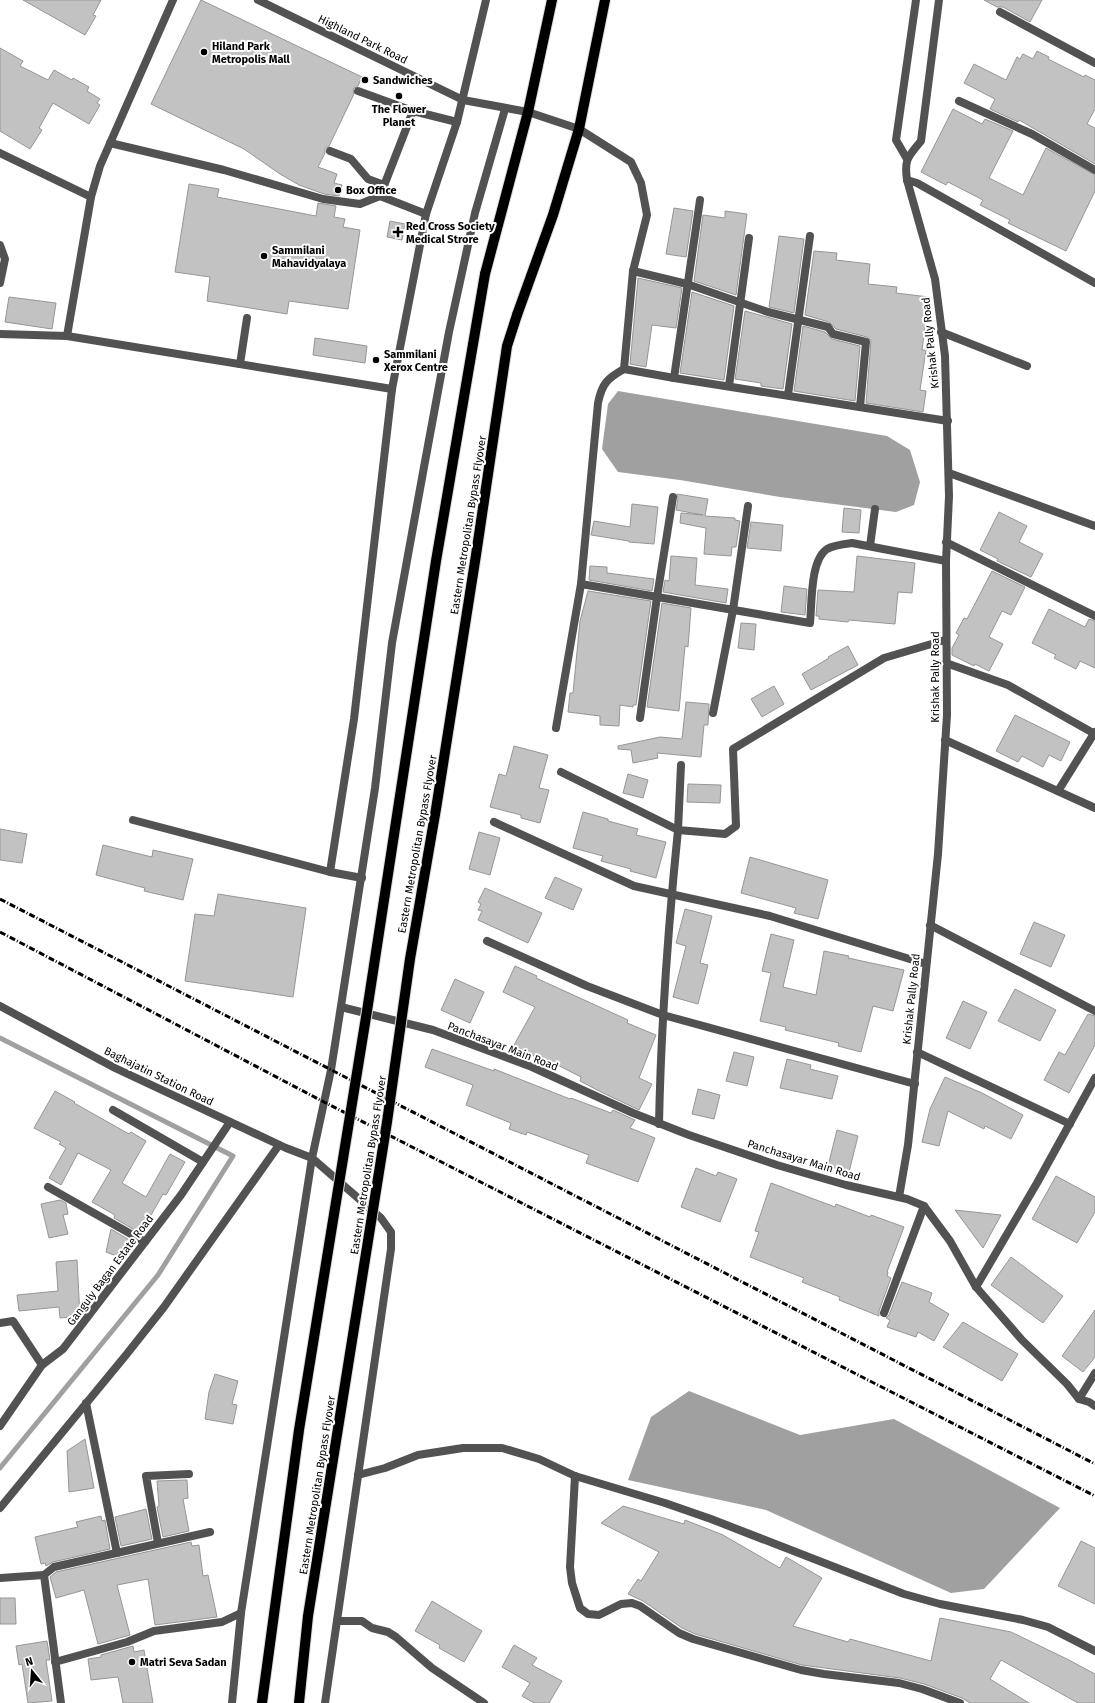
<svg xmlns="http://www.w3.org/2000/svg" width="1095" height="1703" viewBox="0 0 1095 1703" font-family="'Fira Sans',sans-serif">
<rect width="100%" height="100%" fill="#fff"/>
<!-- water -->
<g fill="#a0a0a0">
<path d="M618,391l269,45 23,14 10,32 -6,23 -18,7 -116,-15 -100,-17 -62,-8 -16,-23 6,-45z"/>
<path d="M689,1391l111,44 94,-16 166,89 -76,81 -33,4 -185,-83 -138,-30 23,-63z"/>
</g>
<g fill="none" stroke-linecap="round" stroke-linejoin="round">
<!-- stream -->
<path stroke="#a0a0a0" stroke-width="5" d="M0,1038l233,118 -75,119 -158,193"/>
</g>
<!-- building -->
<g fill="#c2c2c2" stroke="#969696">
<path d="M23,0h78l-8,15 3,1 -11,19z"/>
<path d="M201,0l161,77 -4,9 -5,3 1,5 -25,52 -4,3v4l-7,14 19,7 -3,9 8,2 -3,11 -15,-2 -25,-9 -19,-11 -36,-25 -93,-45z"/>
<path d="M984,0h58l-12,22 -27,-15h-6z"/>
<path d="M0,48l23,13 -3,5 28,14 6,-10 18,10 1,-2 16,9 -2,4 13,8 -3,4 3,2 -11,19 -36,-21 -14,25 3,2 -12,19 -30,-18z"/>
<path d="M1037,51l12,6 -1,2 36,18 1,-2 10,5v29l-8,15 8,4v36l-76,-44 -1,2 -28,-13 5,-10 -31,-16 10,-19 32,16 11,-23 3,2 3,-5 10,5z"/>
<path d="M953,109l29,15 3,-5 28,12 -24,47 34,17 23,-47 49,27v16l-29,60 -58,-28 2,-3 -30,-15 3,-5 -35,-18 -2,3 -25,-13z"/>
<path d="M189,184l30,5 -2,8 99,19 2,-13 18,3 -2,11 11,2 -2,8 17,3 -12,79 -59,-8 -2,13 -80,-13 3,-24 -35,-5z"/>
<path d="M674,208l19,3 -7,46 -20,-3z"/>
<path d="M725,211l22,3 -11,81 -42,-14 9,-66 22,3z"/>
<path d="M390,221l15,3 -3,16 -15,-3z"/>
<path d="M779,236l25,3 -10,74 -25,-6z"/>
<path d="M814,251l23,2 -1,7 34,4 -2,20 29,3 -1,6 33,4 -7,53h4l-6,40 6,1 -3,21 -57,-9 5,-63 -4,-3 -31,-8 -7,-7 -24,-7z"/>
<path d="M638,278l44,10 -6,40 -24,-3 -6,42 -16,-3z"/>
<path d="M692,292l42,14 -10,74 -44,-7z"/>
<path d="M9,297l47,6 -4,26 -47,-7z"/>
<path d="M745,311l47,13 -9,65 -22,-3v-3l-26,-4z"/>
<path d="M803,326l22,6 7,7 28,7 -5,55 -61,-10z"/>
<path d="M315,338l52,8 -2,17 -52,-8z"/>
<path d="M677,494l31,5 -3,17 30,2v2l5,1 -4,26h-4l-1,9 -27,-2 2,-26 -26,-5 1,-10 22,2 -27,-5 2,-12z"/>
<path d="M632,504l26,3 -4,37 -25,-2v-1l-38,-6 3,-14 36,6z"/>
<path d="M844,508l17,2 -2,23 -17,-1z"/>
<path d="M999,512l28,14 -8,16 24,12 -12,23 -34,-16 1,-2 -18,-9z"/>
<path d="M751,522l32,3 -2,26 -34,-3z"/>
<path d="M671,556l26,2 -2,27 33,4 -2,14 -63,-11 2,-12 4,1z"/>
<path d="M857,556l58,7 -3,30 -14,-1 -3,32 -46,-4 -1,2 -29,-3v-3h-3l2,-26 36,2z"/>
<path d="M590,566l17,1v6l47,6 -2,12 -63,-11z"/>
<path d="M992,571l33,16 -14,28 -9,-4 -13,26 14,7 -14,27 -14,-7 -1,2 -22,-11v-7l7,-13 -3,-2 8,-15 3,1z"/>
<path d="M784,586l23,3 -2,26 -24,-3z"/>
<path d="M588,591l63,10 -15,104h-3v2l-13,-2 -1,21 -19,-1v-9l-32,-4 2,-19h3l7,-72z"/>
<path d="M662,603l29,5 -3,39 -3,-1 -6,65 -32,-4z"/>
<path d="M1049,609l36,18 4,-8 6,2v47l-15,-7 -4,8 -22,-11 2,-3 -24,-12z"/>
<path d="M741,623l15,1 -2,26 -16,-2z"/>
<path d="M848,646l10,19 -47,25 -9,-16 27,-16 -1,-1z"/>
<path d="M774,686l10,18 -22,13 -11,-18z"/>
<path d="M686,702l23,2 -1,21h-4l-3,32 -44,-4 1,5 -25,5 -2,-13 -13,-1v-3l42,-9 22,2z"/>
<path d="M1015,715l55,27 -9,19 -12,-6 -6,12 -21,-11 -4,6 -22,-11z"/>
<path d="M514,746l34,9 -9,33 10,2 -9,33 -19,-5v-3l-31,-8 9,-33 7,2z"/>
<path d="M628,774l20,6 -5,18 -20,-5z"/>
<path d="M688,784l33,1 -1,18 -33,-1z"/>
<path d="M583,812l25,7v2l30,8 -2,6 30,7 -10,36 -26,-7 1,-2 -30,-8 2,-5 -30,-8z"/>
<path d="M0,829l27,5 -5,29 -22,-3z"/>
<path d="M479,832l21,6 -10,37 -21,-6z"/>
<path d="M103,845l49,12 1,-7 40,9 -10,41 -39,-9 1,-3 -49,-13z"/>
<path d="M750,857l78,23 -10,39 -24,-6 2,-5 -55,-15z"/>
<path d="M555,877l27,12 -9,21 -28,-12z"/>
<path d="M485,888l57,25 -14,30 -50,-23 4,-9 -4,-1 3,-6 -3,-2z"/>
<path d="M218,894l88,14 -13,89 -108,-16 10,-67 19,2z"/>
<path d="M685,909l27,7 -12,47 8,2 -10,39 -25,-7 13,-51 -10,-3z"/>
<path d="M1034,922l31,13 -14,32 -31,-13z"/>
<path d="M771,934l23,6 -11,47 33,8 8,-44 25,5 -1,2 56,12 -11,41 -20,-5 -12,46 -23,-6 1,-3 -54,-13 1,-3 -26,-6 11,-48 -9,-2z"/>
<path d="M515,966l22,10 -1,2 92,42 -1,3 29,12 -17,43 13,6 -13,26 -36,-17 -23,-12 1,-4 -39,-20 -1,3 -27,-15 21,-38 -32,-15z"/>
<path d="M455,979l29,13 -14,31 -29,-13z"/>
<path d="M1015,989l41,21 -16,31 -42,-20z"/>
<path d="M963,1001l24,11 -17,37 -24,-11z"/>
<path d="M1088,1014l7,2v29l-26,48 -25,-13 15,-28 6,3z"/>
<path d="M432,1049l62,22v-2l76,30 1,-1 40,15 2,-3 22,10 -5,8 25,10 -17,44 -52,-19 3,-8 -62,-23 -1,3 -17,-6 2,-6 -45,-18 7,-20 -48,-18z"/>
<path d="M734,1052l20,5 -7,29 -21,-5z"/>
<path d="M787,1059l24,6 -1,4 28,7 -6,23 -52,-11z"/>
<path d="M945,1077l37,16 41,22 -12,24 -26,-13 -1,3 -36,-18 -9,35 -17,-4 8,-33z"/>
<path d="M698,1089l22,6 -6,24 -22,-5z"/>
<path d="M55,1091l20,11 -1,1 55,31 2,-2 15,9 -24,42 24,14 24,-43 15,8 -19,33 -3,-1 -21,37 -2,-2 -2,3 -24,-14 1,-3 -23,-13 19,-32 -33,-17 -17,32 -12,-7 17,-30 -7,-4 2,-2 -27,-14z"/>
<path d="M837,1130l21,6 -9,36 -21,-6z"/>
<path d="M696,1168l20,8 2,-4 19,7 -17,43 -39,-15z"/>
<path d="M1056,1176l39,21v15l-18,31 -45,-24z"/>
<path d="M771,1183l64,24 1,-3 34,13 1,-2 33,12 -17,45h1l-1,4 4,2 -12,33v5l-40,-16 1,-3 -38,-15 2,-4 -54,-21 9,-25 -4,-1z"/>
<path d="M60,1200l6,3 2,11 -5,1 5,19 -19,4 -8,-34z"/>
<path d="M955,1210l46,5 -18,33z"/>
<path d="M111,1229l20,12 -12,16 -13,-5z"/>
<path d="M1011,1257l52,39 -20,27 -52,-38z"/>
<path d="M77,1260l3,56 -20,2 -1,-11 -40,4 -2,-16 41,-4 -2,-29z"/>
<path d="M902,1282l30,11 -3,9 20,12 -15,27 -16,-9 -2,5 -29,-10 3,-7 -4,-2 3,-3z"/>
<path d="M1095,1310v47l-12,15 -21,-16z"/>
<path d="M963,1322l55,32 -16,27 -59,-34z"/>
<path d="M215,1374l23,7 -6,23 5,1 -4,19 -28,-5 4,-27z"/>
<path d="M85,1439l9,49 -25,4 -2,-41z"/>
<path d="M187,1480l1,18 -5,1 6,32 -26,6 -6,-30 2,-1 -2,-25z"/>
<path d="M623,1506l61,18 1,-4 38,15 57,33 6,-11 36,21 -29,48 55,16 2,-3 81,22 9,-43 71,14 56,27 28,15v29h-17l-77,-43 -11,19 39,24h-59l-8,-5 -38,-14 -24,-6 -98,-13 -107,-31 -13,-6 -39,-27 -15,-7 10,-15 3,2 18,-29 -58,-29z"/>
<path d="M146,1509l6,30 -31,7 -6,-29z"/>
<path d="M101,1516l1,5 3,-1 5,29 -57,13 -7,4 -1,-3 -4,1 -6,-27 43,-10 -2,-5z"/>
<path d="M1081,1541l14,7v56l-37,-18z"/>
<path d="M191,1542l1,4 7,-1 4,31 5,-1 9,42 -62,8 -7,-46 -31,6 13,50 -32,9 -14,-54 -28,8 -6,-21 6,-5z"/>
<path d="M0,1598h15l1,26h-16z"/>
<path d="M432,1601l50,30 -18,31 -25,-14 1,-3 -25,-14z"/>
<path d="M47,1641l3,19h-4l6,41 -24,2 -6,-39 -3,1 -3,-19z"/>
<path d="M514,1645l23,13 -5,7 30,16 -13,22h-15l-12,-7 8,-13 -28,-16z"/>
<path d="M133,1646l1,6 10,-2 9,53h-30l-5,-26 -27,3 -3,-21 13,-2v-2z"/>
</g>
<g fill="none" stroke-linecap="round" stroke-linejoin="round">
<!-- primary casing -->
<g stroke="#dbdbdb" stroke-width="12">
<g id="primary">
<path d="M485,274l43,-162 24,-112"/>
<path d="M517,315l36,-100 26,-86 26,-129"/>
</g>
</g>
<!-- service -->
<g stroke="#525252" stroke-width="8">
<path d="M358,91l55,20"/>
<path d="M110,143l114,27 99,29 37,5 20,-8"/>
<path d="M330,151l21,8 17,20 16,6"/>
<path d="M91,197l9,-31 73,-166"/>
<path d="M426,214l-46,-18 33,-85 44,11"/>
<path d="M0,245l5,14 -5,24"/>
<path d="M941,332l86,34"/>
<path d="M240,364l7,-46"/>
<path d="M949,473l146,53"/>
<path d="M870,546l5,-37"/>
<path d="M133,820l197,52"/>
</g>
<!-- minor -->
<g stroke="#525252" stroke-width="8">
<path d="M258,0l205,100 65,12 51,17 52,33 10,21 6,32 -14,56 -9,98 50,9 274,43"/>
<path d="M1000,12l95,51"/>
<path d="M959,101l73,33 63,36"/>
<path d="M0,153l91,44 -24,139"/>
<path d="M907,159l-11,-19 20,-140"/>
<path d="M907,180l10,3 178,100"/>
<path d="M633,271l54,13 81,28 60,15 5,7 33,8 -6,65"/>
<path d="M0,334l67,2 325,53"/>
<path d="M674,378l26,-178"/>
<path d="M729,386l20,-148"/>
<path d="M788,395l22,-159"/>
<path d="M946,542l149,74"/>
<path d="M581,584l229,39c2,-19 0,-63 17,-74 7,-4 17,-5 25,-6l94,18"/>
<path d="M946,663l62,22 87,49"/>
<path d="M713,713l20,-103 15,-104"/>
<path d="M640,718l17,-121 16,-100"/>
<path d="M556,728l25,-144 17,-181c4,-20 10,-25 26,-34"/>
<path d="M945,740l150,68"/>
<path d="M681,765l-3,65 47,4 11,-8 -3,-77 151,-91 61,-18"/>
<path d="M561,772l117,58c-10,98 -17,196 -19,294"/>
<path d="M1058,791l37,-59"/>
<path d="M494,822l140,64 136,30 156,48"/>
<path d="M362,878l-32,-6 24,-153 38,-330 34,-175 31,-92 29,-122"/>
<path d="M930,925l165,86"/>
<path d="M487,941l100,45 76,29 252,69"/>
<path d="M341,1007l92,23 99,37 101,46 56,22 88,30 69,20 61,14 17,7 26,35 26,46 46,53 45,44 12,15 10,3 6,4"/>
<path d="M917,1052l153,72"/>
<path d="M113,1110l90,52"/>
<path d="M312,1158l19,-88 44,-282 17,-145 32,-176 25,-135 26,-119 30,-104"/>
<path d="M48,1187l97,55"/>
<path d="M899,1197l9,-52 30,-291 9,-139 -1,-154 3,-65 -4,-140 -10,-77 -28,-99c-3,-21 1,-23 14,-39l18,-141"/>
<path d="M976,1287l61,-104 58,-105"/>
<path d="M884,1313l40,-107"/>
<path d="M0,1323l13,-2 29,44"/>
<path d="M1079,1399l16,-26"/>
<path d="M86,1403l31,150"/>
<path d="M0,1426l42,-61 21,-16 118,-154 49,-73"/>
<path d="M358,1475l27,-7 33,-13 45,-7h39l37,11 36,17 90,27 46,16 193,75 36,10 83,16 25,7 47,24"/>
<path d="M575,1476l-5,91 2,16 8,25 8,6 11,1 22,-11 11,-1 8,3 39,27 14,6 108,31 23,4 75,9 23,6 38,14"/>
<path d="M0,1508l126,-153 38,-48 115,-162"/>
<path d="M158,1543l-12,-67 43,-2"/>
<path d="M0,1578l44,-3"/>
<path d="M337,1621h25l10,7 16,4 8,5 36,31 52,35"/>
<path d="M55,1662l72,-20 27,-11 68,-9 19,-9"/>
<path d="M61,1703l-17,-128 10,-8 156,-35"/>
</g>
<!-- tertiary -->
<g stroke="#525252" stroke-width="8">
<path d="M0,1006l115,62 171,80 26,10 69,60 10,14v17l-66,454"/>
<path d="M232,1703l9,-90 71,-455"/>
</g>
<!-- primary -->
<use href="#primary" stroke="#000" stroke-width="10"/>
<!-- rail -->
<g stroke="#000" stroke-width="3" stroke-dasharray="6 2 1 2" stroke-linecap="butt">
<path d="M0,899l1095,565"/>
<path d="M0,932l324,170 771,394"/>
</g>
<!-- primary-bridge casing -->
<g stroke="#dbdbdb" stroke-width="12" stroke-linecap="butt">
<g id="primary-bridge">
<path d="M262,1703l37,-273 68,-419 69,-450 49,-287"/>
<path d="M299,1703l9,-87 79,-494 23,-163 26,-150 40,-254 31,-209 10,-31"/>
</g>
</g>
<!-- primary-bridge -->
<use href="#primary-bridge" stroke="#000" stroke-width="10"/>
</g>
<!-- markers -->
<g fill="#000" stroke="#fff" stroke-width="1.5">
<circle cx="204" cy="52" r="4"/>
<circle cx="365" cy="80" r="4"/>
<circle cx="399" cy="96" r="4"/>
<circle cx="338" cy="190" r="4"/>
<path d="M396 226h4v4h4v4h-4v4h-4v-4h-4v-4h4z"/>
<circle cx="264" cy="256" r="4"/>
<circle cx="376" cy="360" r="4"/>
<circle cx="132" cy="1662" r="4"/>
</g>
<g text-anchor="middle" stroke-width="4" stroke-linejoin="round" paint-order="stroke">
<!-- street labels -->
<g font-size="11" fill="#000" stroke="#fff">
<text transform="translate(363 39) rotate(26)" y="4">Highland Park Road</text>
<text transform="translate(930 343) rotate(-96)" y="4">Krishak Pally Road</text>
<text transform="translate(468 525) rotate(-81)" y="4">Eastern Metropolitan Bypass Flyover</text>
<text transform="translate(935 677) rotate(-90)" y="4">Krishak Pally Road</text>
<text transform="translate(417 844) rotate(-80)" y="4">Eastern Metropolitan Bypass Flyover</text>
<text transform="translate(911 999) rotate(-84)" y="4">Krishak Pally Road</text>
<text transform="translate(503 1046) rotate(21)" y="4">Panchasayar Main Road</text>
<text transform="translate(159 1076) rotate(26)" y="4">Baghajatin Station Road</text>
<text transform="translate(804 1160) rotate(17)" y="4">Panchasayar Main Road</text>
<text transform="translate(368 1165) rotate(-81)" y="4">Eastern Metropolitan Bypass Flyover</text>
<text transform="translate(110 1270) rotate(-53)" y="4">Ganguly Bagan Estate Road</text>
<text transform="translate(317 1485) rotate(-81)" y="4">Eastern Metropolitan Bypass Flyover</text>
</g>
<!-- poi labels -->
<g font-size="11" font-weight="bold" fill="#000" stroke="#fff" text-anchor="start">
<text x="212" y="50">Hiland Park<tspan x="212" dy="13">Metropolis Mall</tspan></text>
<text x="373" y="84">Sandwiches</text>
<text x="399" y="113" text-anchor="middle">The Flower<tspan x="399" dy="13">Planet</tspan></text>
<text x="346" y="194">Box Office</text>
<text x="406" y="230">Red Cross Society<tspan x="406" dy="13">Medical Strore</tspan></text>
<text x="272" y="254">Sammilani<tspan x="272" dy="13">Mahavidyalaya</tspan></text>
<text x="384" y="358">Sammilani<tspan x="384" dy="13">Xerox Centre</tspan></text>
<text x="140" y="1666">Matri Seva Sadan</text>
</g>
</g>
<!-- north arrow -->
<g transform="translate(32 1671) rotate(343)" stroke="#ffffff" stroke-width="3" paint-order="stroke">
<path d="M0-3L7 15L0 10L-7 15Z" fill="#000000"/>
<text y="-6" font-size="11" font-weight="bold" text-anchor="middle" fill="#000000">N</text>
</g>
</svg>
